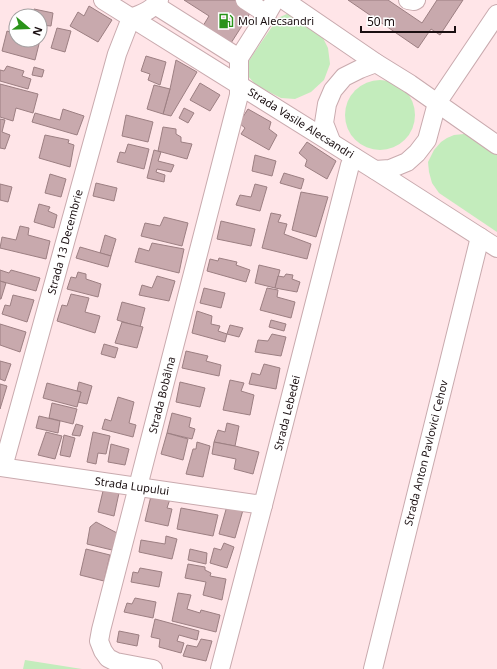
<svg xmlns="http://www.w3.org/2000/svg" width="497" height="669" viewBox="0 0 497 669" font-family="'Noto Sans',sans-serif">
<rect width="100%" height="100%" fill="#ffe5e8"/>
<!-- green -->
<g fill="#c3ecbc">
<path d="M289,13l34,25 5,10 2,16 -6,16 -13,12 -16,7 -14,-1 -10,-5 -15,-8 -10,-11 1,-10 9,-14 22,-32z"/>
<circle cx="380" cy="115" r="35"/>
<path d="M464,134l11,4 22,16v78l-58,-39 -7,-10 -3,-11 -1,-10 6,-12 7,-8 6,-4 7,-3z"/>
<path d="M25,660l57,9h-59z"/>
</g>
<!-- building -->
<g fill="#c8a9ad" stroke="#9c7f82">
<path d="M184,0h58l12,7 -23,36 -28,-17 6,-10z"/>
<path d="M348,0h40l34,23 15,-23h26l-23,35 -9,-6 -13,19z"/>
<path d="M89,6l23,14 -14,22 -28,-16 8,-14 6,4z"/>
<path d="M34,9l19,4 -2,13 -11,-1v-9h-6z"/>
<path d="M57,28l14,3 -6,21 -14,-4z"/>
<path d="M7,31l9,3v6h24l-5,20 -33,-9z"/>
<path d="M146,56l20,6 -6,23 -12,-5 2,-6 -9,-3z"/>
<path d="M176,60l21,12 -26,44 -8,-2 7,-25z"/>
<path d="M7,66l17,5 -2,5 9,3 -3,10 -28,-8v-11l4,1z"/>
<path d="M34,67l10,3 -2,7 -10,-2z"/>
<path d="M200,83l20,12 -10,16 -20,-11z"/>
<path d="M0,84l38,10 -5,19 -17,-5 -3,13 -13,-4z"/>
<path d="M154,85l16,4 -7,25 -16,-5z"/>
<path d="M184,108l10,5 -6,10 -9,-5z"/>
<path d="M63,109l21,7 -7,19 -45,-13 3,-9 25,7z"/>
<path d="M248,109l23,13 -2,7 8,6 -8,15 -28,-16 4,-6 -6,-5z"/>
<path d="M126,115l27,7 -5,20 -26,-6z"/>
<path d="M0,119l5,1 -3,12 8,3 -5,14 -5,-1z"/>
<path d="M163,127l13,2v5l5,3v5l11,2 -5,15 -29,-8z"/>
<path d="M45,135l24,5 -1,3 6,2 -4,22 -31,-9z"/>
<path d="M307,142l29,19 -9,18 -22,-13 2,-6 -8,-7z"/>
<path d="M128,144l21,5 -5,20 -27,-7 3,-10 5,1z"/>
<path d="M154,150l7,2 -3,9 16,4 -3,7 -14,-3 -1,3 9,3 -1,7 -17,-4z"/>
<path d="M255,155l21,6 -4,15 -20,-5z"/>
<path d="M284,173l20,6 -3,10 -21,-6z"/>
<path d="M50,174l16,5 -5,18 -16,-4z"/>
<path d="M96,183l21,5 -3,13 -21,-5z"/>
<path d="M0,184l12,3 -4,15 -8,-2z"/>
<path d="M255,184l12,3 -7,24 -24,-6 4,-10 11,2z"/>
<path d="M301,192l27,5 -12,40 -24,-7z"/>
<path d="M39,204l11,3 -2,4 9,4 -3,13 -20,-6z"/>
<path d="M271,213l10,2 -3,7 9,2 -3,10 27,10 -4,15 -45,-11z"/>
<path d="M164,217l24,6 -6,23 -41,-10 4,-13 15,3z"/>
<path d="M221,221l34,8 -4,17 -34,-7z"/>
<path d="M20,226l9,2 -1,7 22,6 -4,18 -46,-11 2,-11 14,3z"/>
<path d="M105,235l11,4 -5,17 -11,-3z"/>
<path d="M152,243l32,6 -5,24 -44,-11 4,-14 10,3z"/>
<path d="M80,247l31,9 -3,11 -32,-9z"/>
<path d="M219,258l18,4 -1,3 14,5 -4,12 -39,-11 3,-12 8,2z"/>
<path d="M259,265l21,5 -5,18 -20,-5z"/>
<path d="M0,270l9,3 2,-3 29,8 -4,13 -36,-10z"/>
<path d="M78,272l8,2v5l15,5 -3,13 -31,-8 4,-12 5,1z"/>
<path d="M286,274l7,1 -1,4 8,3 -3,10 -22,-4 3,-12 6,1z"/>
<path d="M157,276l18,5 -6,20 -30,-6 3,-10 10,3z"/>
<path d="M0,281l6,2 -5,16h-1z"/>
<path d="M204,288l21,5 -4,15 -21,-5z"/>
<path d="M267,288l11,2 -1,7 18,5 -4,16 -31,-8z"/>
<path d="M71,294l18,4 -4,14 15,4 -5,17 -38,-12 5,-16 5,1z"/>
<path d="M13,295l21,5 -7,22 -25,-8 3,-9 5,1z"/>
<path d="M122,302l23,6 -5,19 -23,-7z"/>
<path d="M197,311l15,5 -1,8 9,2 -2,5 9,3 -2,8 -33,-9z"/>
<path d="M271,320l15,4 -2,7 -15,-4z"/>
<path d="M122,322l21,5 -6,21 -22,-5z"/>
<path d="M0,324l26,8 -6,20 -20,-7z"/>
<path d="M230,325l13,3 -4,9 -12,-3z"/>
<path d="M272,334l14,3 -5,19 -26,-4 3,-12 10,1z"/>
<path d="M104,344l14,4 -3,10 -14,-4z"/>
<path d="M186,351l22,5 -2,5 15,4 -2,11 -37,-8z"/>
<path d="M0,361l11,3 -6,17 -5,-2z"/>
<path d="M264,364l16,4 -4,21 -27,-5 3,-11 8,2z"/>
<path d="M230,380l14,3 -3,8 13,4 -4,20 -27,-5z"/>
<path d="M79,382l13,4 -5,18 -9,-2 3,-10 -4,-1z"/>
<path d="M180,382l25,6 -5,19 -24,-5z"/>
<path d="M47,383l34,9 -4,15 -34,-9z"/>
<path d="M0,384l7,2 -7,23z"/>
<path d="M118,397l16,5 -5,21 7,2 -3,12 -31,-8 3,-10 6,2z"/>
<path d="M52,403l25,6 -4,15 -24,-6z"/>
<path d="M172,413l19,5 -2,9 6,2 -3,10 -25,-6z"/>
<path d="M39,416l21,5 -2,12 -22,-5z"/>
<path d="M227,423l12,3 -4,20 -21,-4 4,-12 7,2z"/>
<path d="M76,424l7,2 -3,10 -8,-1z"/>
<path d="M46,432l16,4 -7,23 -17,-4z"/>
<path d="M93,432l17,4 -4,18 -8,-1 -2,11 -9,-2z"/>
<path d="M167,433l21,6 -5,21 -22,-6z"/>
<path d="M64,435l11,3 -5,19 -10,-2z"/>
<path d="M197,442l13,4 -7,31 -17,-3 7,-25h3z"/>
<path d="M214,442l21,4 24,6 -6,22 -19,-5 2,-10 -24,-5z"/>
<path d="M111,444l18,5 -4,16 -17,-3z"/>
<path d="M103,491l16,2 -5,23 -16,-4z"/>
<path d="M151,496l19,3 -3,9 5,1 -4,17 -23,-5z"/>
<path d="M227,506l16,4 -8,28 -16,-4z"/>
<path d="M181,508l37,7 -5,21 -36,-7z"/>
<path d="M96,522l21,11 -5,17 -25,-6 3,-17z"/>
<path d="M166,536l11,3 -5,20 -33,-7 2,-12 24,4z"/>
<path d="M224,543l10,4 -7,21 -17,-5 4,-15 7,2z"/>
<path d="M86,549l24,6 -6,26 -24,-6z"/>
<path d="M190,549l17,4 -1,11 -18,-4z"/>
<path d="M188,564l17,3v3l6,3 -1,3 16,3 -4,21 -19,-5 3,-13 -21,-4z"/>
<path d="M140,568l22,4 -3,15 -28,-5 2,-10 5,1z"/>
<path d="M178,593l13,2 -4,14 13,4 1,-3 19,5 -4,17 -44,-11z"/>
<path d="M135,598l21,4 -3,16 -29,-6 3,-9 5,1z"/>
<path d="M155,619l44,12 -2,9 -18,-5 -2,6 7,2 -3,10 -22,-6 1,-8 -9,-2z"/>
<path d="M119,631l20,4 -2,11 -20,-4z"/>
<path d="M201,639l11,2 -6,20 -23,-5 4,-11 10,2z"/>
</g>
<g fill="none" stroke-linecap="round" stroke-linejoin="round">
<!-- minor casing -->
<g stroke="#c9aaae" stroke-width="20">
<g id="minor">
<path d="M103,0l272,170 122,78"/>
<path d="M245,0l22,14"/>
<path d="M284,0l92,63 34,21 87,61"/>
<path d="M408,0l6,1 2,-1"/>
<path d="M155,5l84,53"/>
<path d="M331,141l-7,-18 3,-19 6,-14 11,-13 16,-8 16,-6"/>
<path d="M375,170l15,-1 17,-7 10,-9 10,-13 10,-37 60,-89"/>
<path d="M0,467l263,38"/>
<path d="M3,467l114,-413 14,-36c12,-5 20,-7 28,-18"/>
<path d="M153,669l-37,-7 -8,-4 -5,-7 -4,-10 2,-11 138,-535v-37l28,-44 8,-14"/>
<path d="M220,669l43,-164 87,-340 4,-8"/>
<path d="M373,669l107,-432"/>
</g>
</g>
<!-- minor -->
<use href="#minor" stroke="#fff" stroke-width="18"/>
</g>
<!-- icons -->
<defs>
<g id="fuel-bare" transform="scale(1.2)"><path d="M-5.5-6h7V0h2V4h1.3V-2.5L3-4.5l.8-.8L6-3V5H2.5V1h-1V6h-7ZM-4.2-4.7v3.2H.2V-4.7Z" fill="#2a9319" stroke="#fff" stroke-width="2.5" paint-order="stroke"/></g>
</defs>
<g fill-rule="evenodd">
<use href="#fuel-bare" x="226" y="21"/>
</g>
<g text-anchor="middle" stroke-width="3" stroke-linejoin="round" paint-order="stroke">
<!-- poi labels -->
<g font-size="11" fill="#1a0f11" stroke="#fff" text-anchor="start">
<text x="238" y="25">Mol Alecsandri</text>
</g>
<!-- street labels -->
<g font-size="11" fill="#1a0f11" stroke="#fff">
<text transform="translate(301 123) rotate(32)" y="4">Strada Vasile Alecsandri</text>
<text transform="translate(65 242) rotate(-75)" y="4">Strada 13 Decembrie</text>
<text transform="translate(162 395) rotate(-76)" y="4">Strada Bobâlna</text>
<text transform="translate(287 413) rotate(-76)" y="4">Strada Lebedei</text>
<text transform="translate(426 453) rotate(-76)" y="4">Strada Anton Pavlovici Cehov</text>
<text transform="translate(132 486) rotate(8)" y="4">Strada Lupului</text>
</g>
</g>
<!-- north arrow -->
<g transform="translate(28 28) rotate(109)"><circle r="19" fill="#ffffff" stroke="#a39fa0"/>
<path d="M0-3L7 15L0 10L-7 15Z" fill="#2a9319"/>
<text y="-6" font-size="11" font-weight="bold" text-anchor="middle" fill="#1a0f11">N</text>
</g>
<!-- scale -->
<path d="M361 26v6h94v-6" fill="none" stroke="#1a0f11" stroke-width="2"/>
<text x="367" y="26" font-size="12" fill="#1a0f11" stroke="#ffffff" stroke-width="3" paint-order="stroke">50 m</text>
</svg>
